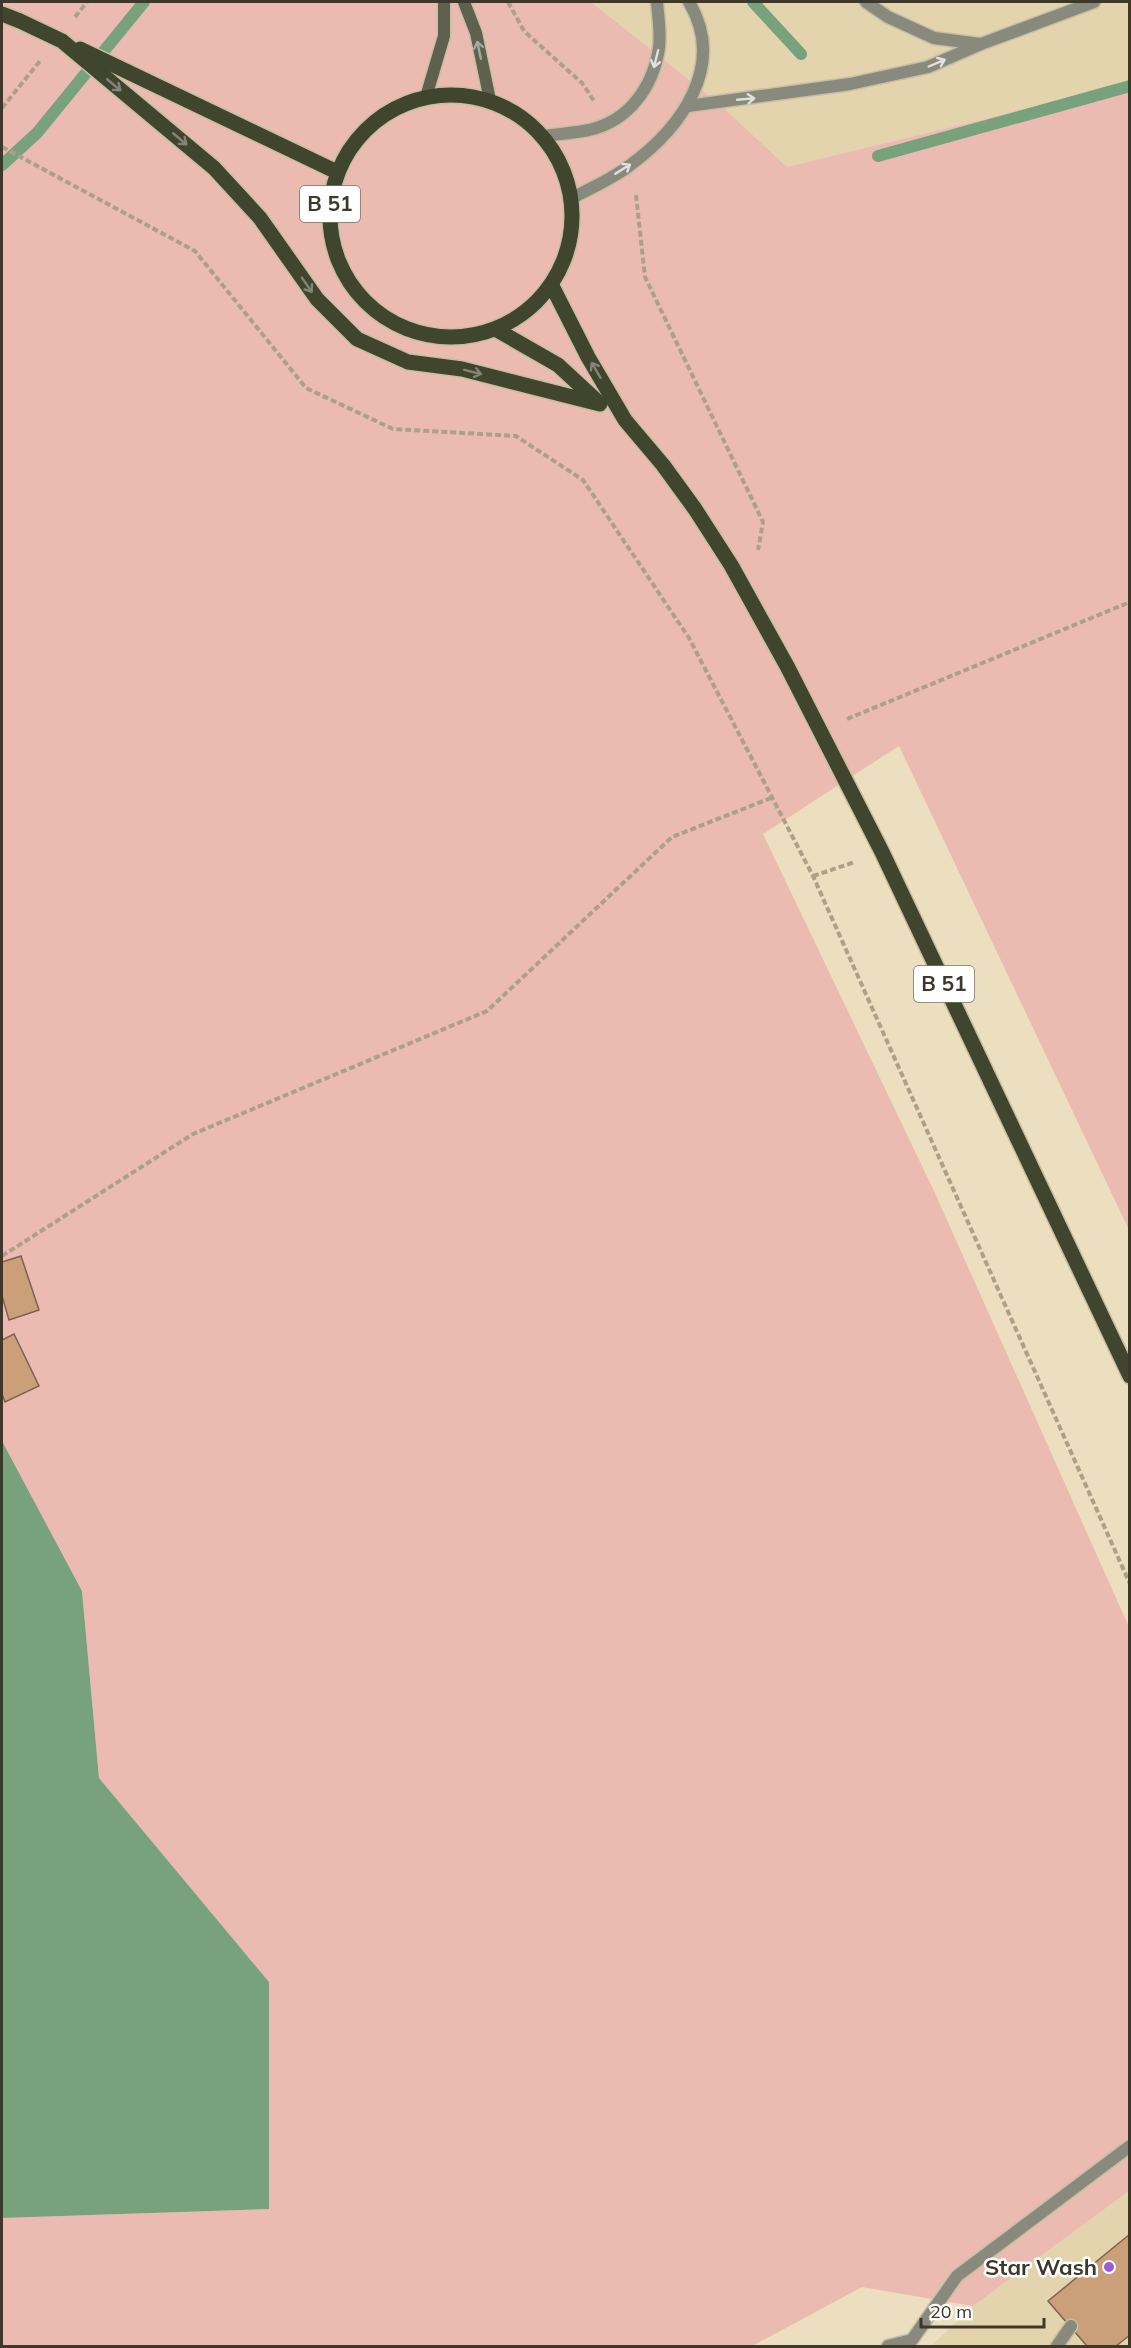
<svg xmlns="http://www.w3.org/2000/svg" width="1131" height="2348" viewBox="0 0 1131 2348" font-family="Mulish,sans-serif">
<rect width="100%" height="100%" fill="#ebdfbf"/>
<!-- built -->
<g fill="#e3d4ad">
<path d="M591,2h538v82l-342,83 -71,-66z"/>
<path d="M1129,2191v155h-198l42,-40z"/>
</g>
<!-- green -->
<path fill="#ebbbb1" d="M2,2h589l125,99 71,66 342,-83v1146l-230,-484 -136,88 171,357 195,436v564l-156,115 -111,-19 -110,59h-750v-128l267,-9v-227l-170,-204 -17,-187 -80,-150z"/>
<!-- water -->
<path fill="#78a27b" d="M2,1441l80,150 17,187 170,204v227l-267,9z"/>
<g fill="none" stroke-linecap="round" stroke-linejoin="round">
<!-- stream -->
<g stroke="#78a27b" stroke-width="12">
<path d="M753,2l48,52"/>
<path d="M878,156l252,-70"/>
<path d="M2,165l35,-32 107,-131"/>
</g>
</g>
<!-- building -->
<g fill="#cc9f7b" stroke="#7c634f" stroke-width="1.5">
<path d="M21,1256l18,54 -30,10 -7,-24v-34z"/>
<path d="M14,1334l25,52 -34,16 -3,-8v-54z"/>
<path d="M1130,2234v101l-14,11h-29l-39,-45z"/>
</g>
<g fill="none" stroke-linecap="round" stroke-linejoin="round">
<!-- service casing -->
<g stroke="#c8bea2" stroke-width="15">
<g id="service">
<path d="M866,2l22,15 46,21 46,6"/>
<path d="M688,106l162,-22 78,-17 53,-23 113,-42"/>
<path d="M888,2346l24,-6 45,-64 173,-130"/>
<path d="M1057,2346l14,-20"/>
</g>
</g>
<!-- minor casing -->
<g stroke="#c8bea2" stroke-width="15">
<g id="minor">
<path d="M543,136c15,-2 31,-3 46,-6 40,-9 64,-43 70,-82 2,-15 -1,-32 -2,-46"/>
<path d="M572,198c19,-10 40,-19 57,-32 52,-38 98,-100 60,-164"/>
</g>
</g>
<!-- secondary casing -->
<g stroke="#c8bea2" stroke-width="15">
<g id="secondary">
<path d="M464,2l12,31 14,67"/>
<path d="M426,97l18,-61v-34"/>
</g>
</g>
<!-- primary casing -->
<g stroke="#c8bea2" stroke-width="18">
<g id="primary">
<path d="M2,14l18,7"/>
<path d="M62,41l152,127 46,50 57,81 40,40 51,23 54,7 138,35"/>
<path d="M80,49l257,123"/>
<circle cx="451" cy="216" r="121"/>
<path d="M552,286l36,71 37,63 38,45 32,44 36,56 56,101 95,186 248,524"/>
<path d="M497,330l61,35 40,37"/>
</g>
</g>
<!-- path -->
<g stroke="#aba189" stroke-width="4" stroke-dasharray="6 3" stroke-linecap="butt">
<path d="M508,2l16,29 58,52 12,18"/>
<path d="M75,17l12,-15"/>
<path d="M2,108l38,-47"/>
<path d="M2,147l193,104 111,137 87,41 123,7 67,44 106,158 124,238 317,708"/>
<path d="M636,195l9,82 118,245 -5,28"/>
<path d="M847,719l283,-117"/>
<path d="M813,876l42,-14"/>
<path d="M2,1256l191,-122 294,-123 185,-174 99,-39"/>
</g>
<!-- service -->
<use href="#service" stroke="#878a7c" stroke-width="12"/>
<!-- minor -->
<use href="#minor" stroke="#878a7c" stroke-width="12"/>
<!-- secondary -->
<use href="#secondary" stroke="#5d614e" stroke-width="12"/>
<!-- primary -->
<use href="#primary" stroke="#40452e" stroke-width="15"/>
<!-- primary-bridge casing -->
<g stroke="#c8bea2" stroke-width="18" stroke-linecap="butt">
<path id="primary-bridge" d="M20,21l42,20"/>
</g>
<!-- primary-bridge -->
<use href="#primary-bridge" stroke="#40452e" stroke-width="15"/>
</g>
<!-- one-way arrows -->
<defs><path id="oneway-shaft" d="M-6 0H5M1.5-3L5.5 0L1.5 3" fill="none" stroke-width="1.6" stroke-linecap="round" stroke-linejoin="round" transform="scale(1.5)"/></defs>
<use stroke="#a6a89e" href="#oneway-shaft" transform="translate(479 50) rotate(-102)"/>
<g stroke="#e1e2de">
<use href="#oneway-shaft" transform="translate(656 59) rotate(104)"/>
<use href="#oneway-shaft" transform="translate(937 63) rotate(-23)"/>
<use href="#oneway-shaft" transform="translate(746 99) rotate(-5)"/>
<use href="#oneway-shaft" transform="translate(623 169) rotate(-32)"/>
</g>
<g stroke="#838677">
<use href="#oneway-shaft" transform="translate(114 85) rotate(40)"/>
<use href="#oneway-shaft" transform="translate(180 139) rotate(40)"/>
<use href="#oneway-shaft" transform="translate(307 285) rotate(55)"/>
<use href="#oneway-shaft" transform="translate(596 370) rotate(-120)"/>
<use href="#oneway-shaft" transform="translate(473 372) rotate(14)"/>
</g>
<!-- markers -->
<circle fill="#995dd4" stroke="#fff" stroke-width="2" cx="1109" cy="2267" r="6"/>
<g text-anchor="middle" stroke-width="5" stroke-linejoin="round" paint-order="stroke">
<!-- shield labels -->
<g fill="#fff" stroke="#77746b" stroke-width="1.5">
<rect x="300" y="186" width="60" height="36" rx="4.5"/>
<rect x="914" y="966" width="60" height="36" rx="4.5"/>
</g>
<g font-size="21" font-weight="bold" fill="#3d382c">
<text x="330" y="211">B 51</text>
<text x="944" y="991">B 51</text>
</g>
<!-- poi labels -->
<g font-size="22" font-weight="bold" fill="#3d382c" stroke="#fff" text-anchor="end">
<text x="1097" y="2275">Star Wash</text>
</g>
</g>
<!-- border -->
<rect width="1131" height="2348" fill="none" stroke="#3d382c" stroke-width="6"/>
<!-- scale -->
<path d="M921 2318v9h123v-9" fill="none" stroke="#3d382c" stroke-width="3"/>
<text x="930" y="2318" font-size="18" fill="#3d382c" stroke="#ffffff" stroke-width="4.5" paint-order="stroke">20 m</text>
</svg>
